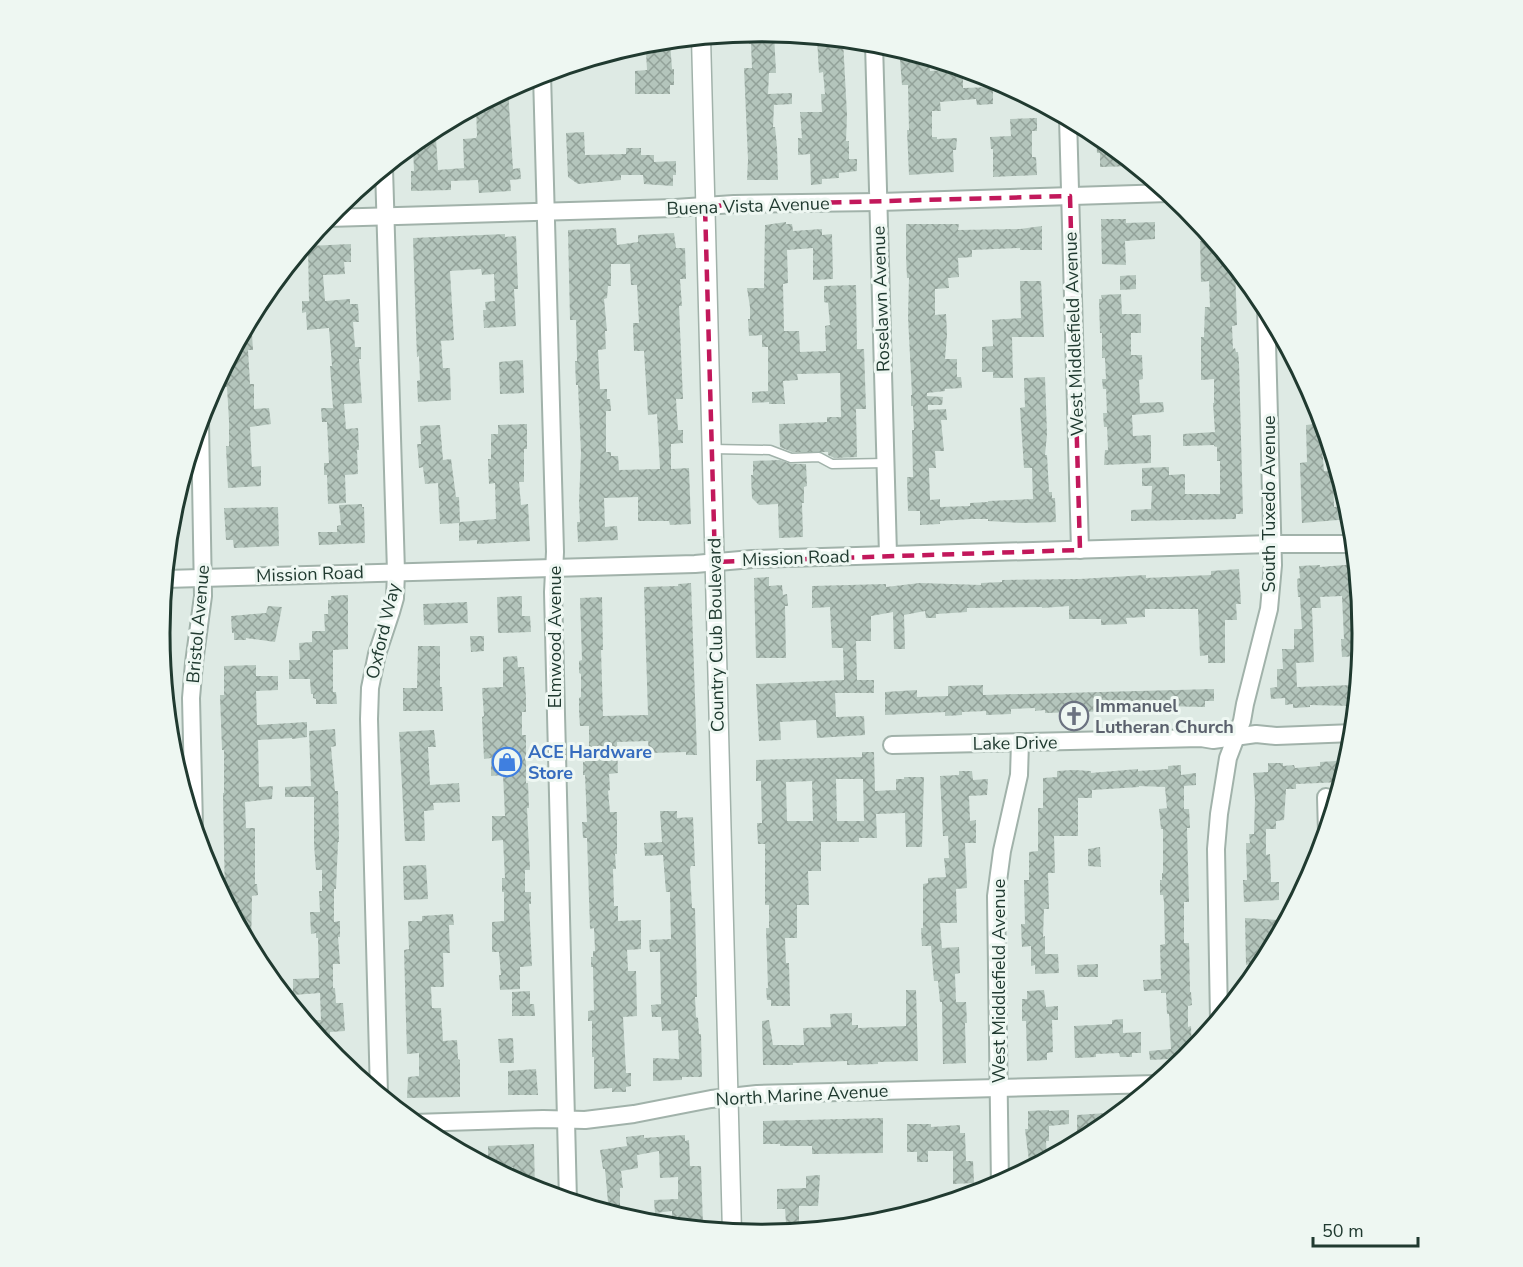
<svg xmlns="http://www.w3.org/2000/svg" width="1523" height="1267" viewBox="0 0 1523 1267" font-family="'Nunito Sans',sans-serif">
<defs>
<pattern id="building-cross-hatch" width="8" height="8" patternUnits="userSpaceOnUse" patternTransform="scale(1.5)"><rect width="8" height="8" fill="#b4c5bc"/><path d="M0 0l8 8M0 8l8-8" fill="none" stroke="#92a199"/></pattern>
</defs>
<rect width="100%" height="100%" fill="#deeae4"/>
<!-- building -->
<g fill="url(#building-cross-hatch)" fill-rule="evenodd">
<path d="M764,32l10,1 2,40h-7l-1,21 24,-1v11l-18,1 -1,22h2l2,21 1,32h-31l1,-20 -4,-92h8l-1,-24h-2l-2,-11z"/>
<path d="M817,37l26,3 4,75 -1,26h3v18h8v12l-18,2v5l-17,1v5l-11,1 -1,-31 -12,1v-17h4l-2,-26h22l-1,-18h4l-2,-22 -4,1z"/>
<path d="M670,41l2,28h2v16h-4v9h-35v-23l12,-1 -1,-19h5v-9z"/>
<path d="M929,59l1,12 33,-2v19l30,-1v17l-16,1 -1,-6 -36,3 1,9h-9v26h5v2l20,-1 -1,12h-3l1,22 -45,3 -2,-45h2l-1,-45h-6l-2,-25z"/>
<path d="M508,90l5,79 7,-1 1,11 -11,1 1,11 -32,2 -1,-13 -27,1v9l-40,1v-20h3l-1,-27 19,-14v8h4l2,32 26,-2 -1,-29 13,-1 1,-2 -1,-29z"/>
<path d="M1037,118v13h-5v26h4l1,18 -44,2v-28h-2l-1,-12 21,-1 -1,-17z"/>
<path d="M584,132l1,23 41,-1v-6h15v7h13v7l22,-1v14h-3v11l-29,-2 -1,-9h-22v5l-43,4 -10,-7 -2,-44z"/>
<path d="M1096,133l40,33 -36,1v-14h-3z"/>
<path d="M1101,219h25v4l29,-1v17l-30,2 1,24 -24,-1z"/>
<path d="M786,222v2h6l1,7 29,-2v6l10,-1 1,45 -20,1v-32l-26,2 1,33 -5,1 1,47h15l1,21 26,-1 -1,-25 5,-1 -2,-22 -4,-1v-16l32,-1 1,64h7l2,60h-10l1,48 -23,1 -6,-3v-3h-36l-12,-5 -1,-23 48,-2v-5h14l-1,-44 -43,1 1,6 -15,1 2,23h-16v-2l-17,1v-11l16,-1v-44h-6v-12l-13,1 -1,-17h2v-12l-3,-19h17l1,-63z"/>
<path d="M906,224h53l-1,6 62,-1 22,-3v24h-22v-2l-48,2v7l-14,1 1,19 -11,1 1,10 -14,1v26l11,-1 1,20 -2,25h12v18h4l1,11 -17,1v2l-18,2v3l16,1 -1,8h-14v5l18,-1 1,11h-6l3,31h-9l1,17h-7l1,32 10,-1v8l30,-1v-3l18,-1v-1l45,-2 -1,-31h-8l-4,-60 5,-1 -1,-29 21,-1 2,57 -2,21h2l2,37h3v6h3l1,24 -34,1 -34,-2v-2h-17l-31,2v3l-20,1v-14h-12l-1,-34h6l-1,-47h2l-1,-24h-2v-11h1l-4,-78 1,-39h-2l-1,-21z"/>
<path d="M1201,225l34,41 2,59 -5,1 1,23 2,-1 1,4h2l1,11 4,151h-7v5l-105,2v-11l20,-1 1,-23h-10v-18l27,-1v8l16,-1v20h35v-33h-3v-14l-3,-1v-1l-31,1v-12l32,-2 -2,-29h1v-24l-13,1v-43h3l1,-30h5l-1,-26 -8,1 -1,-41h2z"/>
<path d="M616,228l1,17 21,-3v-7l36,-2 2,15h9l1,31h-6l2,27h-3l4,93h-7l2,31h5v13l-12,1v25l18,-1 2,56 -21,1 -1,-4h-31v-24l-34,1 1,29 12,-1 1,14 -40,2 -1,-20h3l-1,-20 2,-49 -3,-68h-2l-1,-24h2l-1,-41h-6l-2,-90zM611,264h19l1,21h6l2,38h-6l1,28h10l4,64 9,-1 3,55 -41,1 -1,-14h-7v-4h-5v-41h5l-1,-12h-3v-10h-7l-2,-39 8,-1 -1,-18h2l-3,-32 3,-1 1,-12h3z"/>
<path d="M505,234v3l11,-1 2,53h-4l2,37 -32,2 -1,-18h3l-1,-8 10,-1 -1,-27 -12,1 -1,-6 -31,2 4,69 -13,1 2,27h7l1,32 -33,2 -1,-21 3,-1 -1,-24 -2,1 -1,-27 -3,-92z"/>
<path d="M351,244v18h-7l1,12 -22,1 2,26 25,-2v5h8l1,18h-6l2,25h6v12h-2l3,44 -18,1 2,25 12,-1 1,22h-2l1,24 -13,1 1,28 -18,1 -1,-29h-3v-12h5l-2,-41h-5l-1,-14h12l-3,-42h2l-3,-38 -22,2 -1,-18 -4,1v-12h7l-1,-55z"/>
<path d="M1136,275v14l-16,1v-14z"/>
<path d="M1020,281h21l3,56h-32l1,41h-20v-6h-11v-25l11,-1 -1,-26 29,-2z"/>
<path d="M1121,294l1,20h19v19h-10v22h11l1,24 -4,1 1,23 23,-1 1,10 -32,3 1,21 18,-1v28l-47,2 1,-15h3l-1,-23h-3l-1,-14h4l-1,-24h-3l-1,-10h4l-1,-21h-3v-25h-2l-1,-34h3l-1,-4z"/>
<path d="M251,318l2,32h-5l2,34h4v25l15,-1 2,16 -21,3 2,40 9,-1v20l-33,2 -2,-42h3v-25l-2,-34h-4v-16z"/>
<path d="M523,360l1,33 -24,1 -1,-32z"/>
<path d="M1324,423l2,24h-4l2,24h9l1,36 15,-1 1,13 -48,4 -2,-60 7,-1 -1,-37z"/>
<path d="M527,424v25h-3v33h-5l2,23 7,-1 2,37 -53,3v-4l-18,1v-18l-19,1 -2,-41 -13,1 -2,-17 -4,1 -1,-15 -1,-9h4l-1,-18 20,-1 3,35 8,-1 5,38h3l1,25 36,-3 -1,-36 -6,1 -1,-25h3v-25h7v-9z"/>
<path d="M780,460l11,4h15l1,22 -3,1v16h-2l1,34 -24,1 -1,-34 -19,1 -7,-7 -1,-23h2v-14z"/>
<path d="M362,504v3h2l1,36 -46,2 -1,-13h19v-6l4,-1 -2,-20z"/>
<path d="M278,507l1,39 -45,2 -1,-8h-7l-2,-32z"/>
<path d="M1357,564l1,13h-5v28l8,-1v16h-5l3,36 -17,1 -1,-18h3l-2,-43 -22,1 1,11h-9l2,54 -18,1 1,24 56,-2 1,21 -44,-1v2l-17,1v-4l-8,1v-7l-14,1 -1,-11 7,-1v-18h6l-1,-20h12v-20h8l-2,-32h-2l-1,-18 3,-1 -1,-12 21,-1v2z"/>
<path d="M1239,569l2,35h-5l1,16h-12v43h-17v-8l-8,1 -2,-47h-53v8l-19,1 1,6 -26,1v-6h-32v-13l-27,2v-1l-75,1v4l-31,2v4h-10l-1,-7 -21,4 1,34h-11l-1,-37 -22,4v25h-15l1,39h17v13h-39l1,24 28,-1 1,19 -48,3 -1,-18 -36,2 1,18 -22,1 -3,-57 88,-4 -1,-32h-11l-2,-41 -18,1v-22l74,-2v3l34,-4 61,2v-2l21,-1v-2l78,-1 66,-4v3l65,-3v-4z"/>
<path d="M769,577v9l13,-1 1,10 4,-1 1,12h-3l1,52h-30l-2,-80z"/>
<path d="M691,583l6,172h-11v-3l-37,1 -1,-12 -31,1 1,31 -9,1 1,16 -2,1 2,21h7v42h-2l1,15h-3l1,37h4v15l23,-1v29l-14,1 1,21h8l1,45 -14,1 3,56h5v13l-5,1v5h-14v-4l-18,1v-32h-2v-36h-4v-10l6,-1 -1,-43h-2v-10h2v-6h2l-1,-23 -4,1 -3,-91h-4l-1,-16h5l-2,-47h-2v-13h2v-7l4,-1v-28h-9l-1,-15v-13l2,-1v-23l-2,-1v-12l3,-1 -2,-62 22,-1 1,53h-2l2,66 45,-1 -4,-128 34,-1v-2z"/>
<path d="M348,595v54l-15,1v42h3l1,12h-21v-5l-3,-1v-4h-2l-1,-15h-21v-19h11l-1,-17 13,-1v-11h13l-1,-17h4v-14h3v-4z"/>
<path d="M522,596v20h8l1,16 -33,1 -1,-36z"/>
<path d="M467,602l1,21 -44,2 -1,-21z"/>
<path d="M268,606l14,1 -7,35 -29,-4v2h-12v-7h-2l-1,-17 35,-3z"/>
<path d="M470,636h14v15l-13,1z"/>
<path d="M418,646h22v41h2l1,24h-40v-23h14z"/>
<path d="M517,656l1,11h6l2,31v14h-4v23h4v48h2l1,25h-2l3,62h-5v22h6v12h-2l3,62 -12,1v22l-20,1 -1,-15h2l-2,-23h-7v-30l12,-1v-29h-2v-14h3l-2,-38 -11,1v-25h13l-2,-41 -12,1v-18l-7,1 -2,-42 2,-1 -2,-28 21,-1v-30z"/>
<path d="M256,665v11h22v14l-22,1 1,34 50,-3v15l-15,2v-1l-34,2 1,47 14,-1 -1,13 -27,3 1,26h9v56h2l1,11 -6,1 -1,54 -26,-50 -2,-107h1v-43h-2l-2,-55h4v-29z"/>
<path d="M983,685v10l231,-6v12h-9v6l-44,-1v5l-16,1 -1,-4 -26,1v2l-73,2v-3l-10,1v-3l-24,1v5l-25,1v-4l-24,1v3l-17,1v-4l-60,3v-23l32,-2v7l31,-1v-10z"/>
<path d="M335,729l1,17 -5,1 4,44h3l1,51h-1l-2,47h-2v33l6,-1v16h-2l2,27h-7v24h2l1,15h7l2,28 -15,1v4l-13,1 -13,-17h17l-1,-27 -27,2v-16l26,-1 -1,-40h-2v-5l-5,1 -1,-22h10l-1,-21h3v-21h-6l-2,-26v-47h-29v-10l26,-1 -2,-55z"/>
<path d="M434,730l2,17h-8l2,38 29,-2 1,19 -27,1 1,7 -10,1 1,30h-20l-6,-109z"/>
<path d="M862,752h12l1,39 21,-1v-11h8v-2h20l-2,70h-16l-1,-34 -29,1 1,24h-18v4h-38v29h-13l1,34h-12v33h-12l1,25h3l1,43h-19v-6h-4l-1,-12h2l-2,-60h3v-23h-4v-61h-7l-1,-21h5l-1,-42h-5v-21l106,-3zM836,779h27l1,42h-27zM812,781l1,40h-26l-1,-39z"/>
<path d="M1336,761v4h12l-6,17 -46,2v5h-10l-2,31 -8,1v8h-10v26l4,-1 1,28h8v18l-35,2 -1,-22h4l-1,-37h4l-1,-9h5l1,-35 -2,-26 15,-1v-9h15v3l11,-1 1,3 25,-2v-4z"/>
<path d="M1181,765v10l15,-2v12l-12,1v23h5l1,19h-3l2,74h-5v41h5l1,49h1l1,13 -4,1v21l3,-1 1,27 -4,5 -38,2 -1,-9 22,-2 -2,-35h-2l-1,-21h-5v-3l-17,1 -1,-11 18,-1 -1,-34 5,-1 -1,-42 -1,-7h-3v-15h2v-7h1v-44h-2l-2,-20 8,-1 -2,-21 -26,-1v1l-47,3v8h-14v38h-24l1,37h-7l1,36h-5l-1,28 2,-1v18h13l1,19 -24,1v-9l-4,1v-20l-9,1 -1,-23h4l-1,-44h5v-28l9,-1v-43h5v-30l14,-1v-6l16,-1 18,1v2l47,-4v2l30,-2v-3z"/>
<path d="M959,771h13l1,9 15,-1 -1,16 -18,1 1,25 6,-1v23h-11l2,45 -11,1 1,34h-17l2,25 17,-1 1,26 -5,1 1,28h10l1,21h-2l1,40 -23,1 -1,-62h-2l-2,-21h-4l-3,-35h-9l-1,-18h2v-44l5,-1v-5l18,-1 -2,-19h5l-1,-22h-5l-3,-60 19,-1z"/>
<path d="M660,811h17v7l16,-1 2,49h-4l-1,3 2,39h3l2,89h-2l1,20 2,1 1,16h2l1,43h-20v3l-29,1v-23l26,1 -1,-29 -16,1 -1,-14h-9l-1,-12 10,-1 -1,-52h-10l-1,-12 22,-1 -1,-47h-4l-3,-37 -18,1 -1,-13 18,-1z"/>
<path d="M1100,847l1,20 -13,-1v-17z"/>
<path d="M426,865l2,34 -24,1 -1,-34z"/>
<path d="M453,914l1,11h-5l1,28h-7l1,34h-13l1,21h9l2,33 14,-1 1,19 2,1v37l-53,1 1,-21 11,-1v-23l-12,1 -3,-104 5,-1 -1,-28h14v-5z"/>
<path d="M1245,918l35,2v15l-1,2h-10l1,16 -11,18 -10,1v-8l-3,1z"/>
<path d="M1098,964v13h-20l-1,-12z"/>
<path d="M906,990h10l2,71 -40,1v2l-31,1v-4l-54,2v2h-30l-1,-44 7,-1 4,25h31l-1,-17 28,-1 -1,-13 22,-1v12h6v3l48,-2z"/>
<path d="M1044,990l2,17 12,-1v14h-6l1,32 -6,1v7l-20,1 -1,-40h-4v-22h5v-8z"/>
<path d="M530,991v13h4l1,12h-23v-24z"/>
<path d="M1123,1019v14l18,-1v21h-9v4h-12l-1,-4 -23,1v3l-21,1 -1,-32 38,-2v-4z"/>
<path d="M513,1038l1,25h-14l-2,-24z"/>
<path d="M536,1069l2,26h-30v-24z"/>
<path d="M1049,1110v1l20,-1v14l-20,2v15h-3l1,19 -17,9 -5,-40h3v-18z"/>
<path d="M1122,1112l-26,22 -7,4h-12v-23z"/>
<path d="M883,1118v35l-71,1v-8h-32v-2h-17v-23z"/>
<path d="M907,1124h24v3l29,-2v8h5l1,28h7l1,22 -21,1v-33h-25v11h-11v-10h-10z"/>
<path d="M644,1135v3l41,-3v6l4,-1 1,26h11l2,59 -25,2v-11l-6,1v-6l-17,2 -1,-13 24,-1v-22l-18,1 -1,-27 -22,4 1,13 -17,3 2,17h-3v29l-39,-12v-1l27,-2 -3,-33h-2l-3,-19 27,-4 -1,-9z"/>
<path d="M534,1144l1,47 -22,-11v-13l-23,1 -2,-1v-21z"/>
<path d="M820,1175l-2,31h-19v17h-13l-1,-14h-8v-20l29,-1v-12z"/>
</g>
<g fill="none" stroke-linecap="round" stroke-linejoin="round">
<!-- service casing -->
<g stroke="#a1b2aa" stroke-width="11">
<path id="service" d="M712,449l58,1 21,8 28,-1 13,7 54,-1"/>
</g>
<!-- minor casing -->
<g stroke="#a1b2aa" stroke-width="20">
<g id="minor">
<path d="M874,43l14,512"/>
<path d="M542,74l13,478 -2,40 15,609"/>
<path d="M1068,118l12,432"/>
<path d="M328,218l347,-10 59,-4 145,-2 290,-9"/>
<path d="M165,579l530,-15 57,-5 521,-15h82"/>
<path d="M892,745l309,-7 12,2 43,-6 20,2 78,-3"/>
<path d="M1326,797l1,36"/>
<path d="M194,826l-3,-128 3,-35 9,-67 -3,-174"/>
<path d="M1219,1020l-3,-171 3,-35 9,-56 14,-37 3,-17 24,-95 4,-44 -7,-259"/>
<path d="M379,1094l-10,-375 1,-31 7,-34 14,-42 4,-14 1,-26 -12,-404"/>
<path d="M413,1123l130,-4 42,1 49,-6 77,-15 46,-5 400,-10"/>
<path d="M1000,1185l-4,-289 6,-45 17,-76 1,-33"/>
</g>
</g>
<!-- tertiary casing -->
<g stroke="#a1b2aa" stroke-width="21">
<path id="tertiary" d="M701,37l31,1196"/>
</g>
<!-- service -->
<use href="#service" stroke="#fff" stroke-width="8"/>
<!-- minor -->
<use href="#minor" stroke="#fff" stroke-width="16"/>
<!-- tertiary -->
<use href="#tertiary" stroke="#fff" stroke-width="18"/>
</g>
<!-- marked area -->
<path fill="none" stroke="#c2185b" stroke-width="4.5" stroke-dasharray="12 8" stroke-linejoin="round" d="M1070,196l10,354 -365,12 -10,-356z"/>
<!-- icons -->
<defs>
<g id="church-ring" transform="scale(1.5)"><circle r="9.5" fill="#eef7f2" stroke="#6b7280" stroke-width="1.5"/><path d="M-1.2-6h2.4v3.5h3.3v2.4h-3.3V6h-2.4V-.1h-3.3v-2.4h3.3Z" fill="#6b7280"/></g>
<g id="shop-ring" transform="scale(1.5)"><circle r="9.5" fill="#eef7f2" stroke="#3f7fe0" stroke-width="1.5"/><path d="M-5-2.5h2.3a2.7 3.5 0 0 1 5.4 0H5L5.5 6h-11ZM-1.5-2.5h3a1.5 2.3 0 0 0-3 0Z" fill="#3f7fe0"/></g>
</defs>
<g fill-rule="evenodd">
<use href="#church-ring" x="1074" y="716"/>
<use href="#shop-ring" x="507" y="762"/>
</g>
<g text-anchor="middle" stroke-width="6" stroke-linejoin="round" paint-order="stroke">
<!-- street labels -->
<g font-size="18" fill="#203a30" stroke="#eef7f2">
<text transform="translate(748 206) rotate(-2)" y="6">Buena Vista Avenue</text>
<text transform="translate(881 299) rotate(-92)" y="6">Roselawn Avenue</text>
<text transform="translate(1074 334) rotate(-92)" y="6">West Middlefield Avenue</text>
<text transform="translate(1269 504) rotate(-90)" y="6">South Tuxedo Avenue</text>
<text transform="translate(796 558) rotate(-2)" y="6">Mission Road</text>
<text transform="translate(310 574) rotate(-2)" y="6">Mission Road</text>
<text transform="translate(198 624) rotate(-85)" y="6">Bristol Avenue</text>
<text transform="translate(383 631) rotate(-77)" y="6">Oxford Way</text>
<text transform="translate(716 635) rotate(-91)" y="6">Country Club Boulevard</text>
<text transform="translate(555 637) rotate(-90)" y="6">Elmwood Avenue</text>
<text transform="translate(1015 743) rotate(-1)" y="6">Lake Drive</text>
<text transform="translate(999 981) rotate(-90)" y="6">West Middlefield Avenue</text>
<text transform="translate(802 1095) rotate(-3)" y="6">North Marine Avenue</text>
</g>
<!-- worship labels -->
<g font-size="18" font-weight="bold" fill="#5b616d" stroke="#eef7f2" text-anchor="start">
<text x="1095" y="712">Immanuel<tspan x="1095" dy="21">Lutheran Church</tspan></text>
</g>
<!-- shop labels -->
<g font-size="18" font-weight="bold" fill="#366cbe" stroke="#eef7f2" text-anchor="start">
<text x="528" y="758">ACE Hardware<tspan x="528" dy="21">Store</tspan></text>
</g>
</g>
<!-- crop -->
<path d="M0 0H1523V1267H0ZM170 633a591 591 0 1 1 1182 0a591 591 0 1 1-1182 0Z" fill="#eef7f2" fill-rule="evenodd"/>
<path fill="none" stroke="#203a30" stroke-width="3" d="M170 633a591 591 0 1 1 1182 0a591 591 0 1 1-1182 0Z"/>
<!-- scale -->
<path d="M1313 1237v9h105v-9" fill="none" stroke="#203a30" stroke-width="3"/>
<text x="1322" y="1237" font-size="18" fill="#203a30" stroke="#eef7f2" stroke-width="4.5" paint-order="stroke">50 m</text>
</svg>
